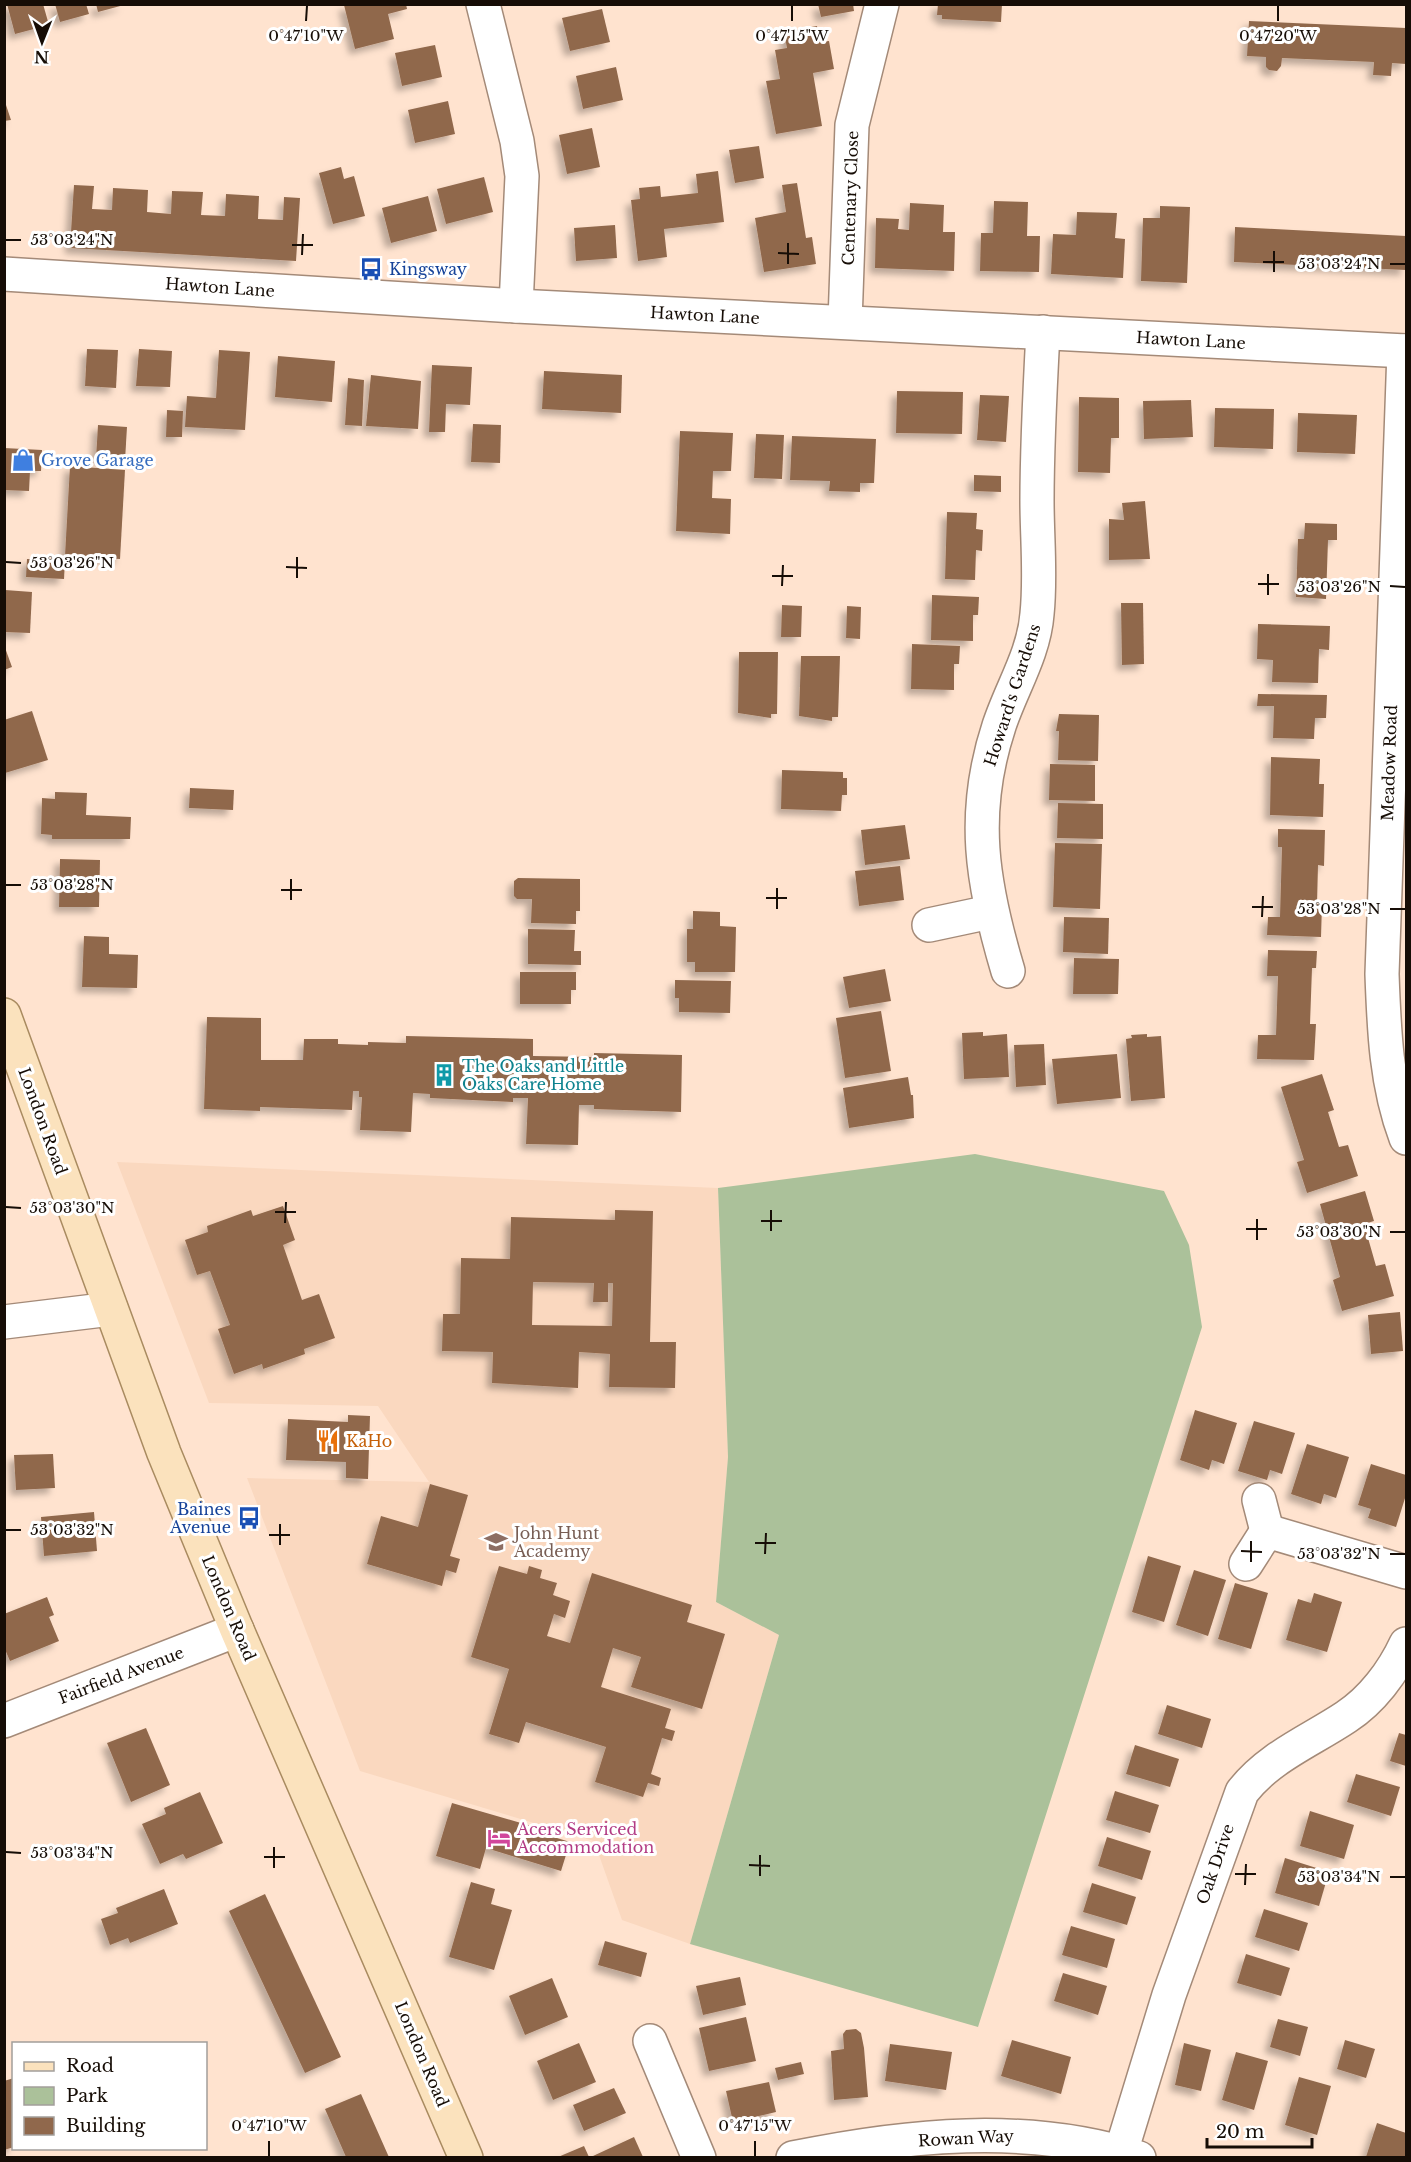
<svg xmlns="http://www.w3.org/2000/svg" width="1411" height="2162" viewBox="0 0 1411 2162" font-family="'Libre Baskerville',serif">
<defs>
<filter id="shadow"><feDropShadow dx="-5.5" dy="5.5" stdDeviation="3" flood-color="#0004"/></filter>
</defs>
<rect width="100%" height="100%" fill="#ffe3cf"/>
<!-- built -->
<path fill="#fad8bf" d="M117,1162l601,26 10,269 -12,145 63,33 -89,309 -68,-24 -28,-79 -234,-70 -113,-293 182,4 -51,-76 -169,-3z"/>
<!-- green -->
<path fill="#abc19a" d="M975,1154l189,37 25,54 13,82 -224,700 -288,-83 89,-309 -63,-33 12,-145 -10,-269z"/>
<!-- building -->
<g fill="#90684c" fill-rule="evenodd" filter="url(#shadow)">
<path d="M7,4h36l6,21 -34,9z"/>
<path d="M55,4h31l3,10 -29,8z"/>
<path d="M96,4h28v1l-26,7z"/>
<path d="M406,4l1,5 -19,5 6,25 -39,10 -11,-44z"/>
<path d="M818,4h35l1,7 -33,6z"/>
<path d="M938,4h64l-1,18 -59,-3v-4h-5z"/>
<path d="M602,9l8,33 -40,9 -8,-33z"/>
<path d="M1249,21l157,7v36l-14,-1 -1,13 -18,-1 1,-13 -92,-4 -1,8 -4,5 -8,-1 -3,-3v-10l-19,-1z"/>
<path d="M817,26l3,16 9,-1 5,28 -21,4 9,53 -46,8 -10,-53 14,-2 -5,-29 12,-2 -3,-16z"/>
<path d="M435,45l7,32 -40,9 -7,-33z"/>
<path d="M616,67l7,33 -40,9 -7,-33z"/>
<path d="M4,99l7,21 -7,1z"/>
<path d="M448,101l7,33 -40,9 -7,-33z"/>
<path d="M592,128l8,39 -33,7 -8,-39z"/>
<path d="M759,146l5,32 -29,5 -6,-33z"/>
<path d="M341,167l3,12 10,-3 11,40 -32,8 -14,-51z"/>
<path d="M718,171l6,51 -60,7 3,28 -29,4 -7,-61 9,-1 -1,-11 21,-2 1,11 37,-4 -2,-19z"/>
<path d="M484,177l9,35 -47,12 -9,-35z"/>
<path d="M797,183l9,55 6,-1 4,27 -52,8 -9,-54 31,-6 -4,-27z"/>
<path d="M74,185l20,1 -2,23 20,1 1,-22 35,2 -1,22 24,2 1,-23 31,1 -2,23 24,1 1,-22 33,2 -1,23 25,1 1,-23 16,1 -4,63 -226,-13z"/>
<path d="M428,196l9,35 -46,12 -9,-35z"/>
<path d="M994,201l34,1 -1,34h13l-1,36 -59,-1 1,-38h12z"/>
<path d="M910,203l34,2 -1,27h12l-1,39 -79,-3 1,-50 23,1 -1,10 11,1z"/>
<path d="M1160,206l30,1 -3,76 -46,-2 2,-63h17z"/>
<path d="M1077,212l40,1 -2,25 10,1 -2,39 -72,-4 2,-40 23,1z"/>
<path d="M615,225l2,33 -41,3 -2,-33z"/>
<path d="M1235,227l171,9v34l-172,-8z"/>
<path d="M87,349l31,1 -2,38 -31,-2z"/>
<path d="M139,349l33,2 -2,36 -34,-1z"/>
<path d="M219,350l31,2 -5,78 -60,-3 2,-31 29,2z"/>
<path d="M278,356l57,5 -3,41 -57,-5z"/>
<path d="M432,365l40,2 -2,38 -24,-1 -1,28h-16z"/>
<path d="M544,371l78,4 -1,38 -79,-4z"/>
<path d="M371,375l50,6 -3,48 -52,-3z"/>
<path d="M348,378l16,2 -2,46 -17,-1z"/>
<path d="M897,391l66,1 -1,42 -66,-1z"/>
<path d="M980,395l29,1 -3,46 -29,-2z"/>
<path d="M1079,397l40,1v40h-8l-1,35 -32,-1z"/>
<path d="M1191,400l2,37 -49,2 -1,-38z"/>
<path d="M1215,408l59,1 -1,40 -59,-2z"/>
<path d="M167,410l16,1 -1,26h-16z"/>
<path d="M1298,413l59,2 -2,39 -58,-2z"/>
<path d="M473,424l28,1 -1,38 -29,-1z"/>
<path d="M98,425l29,2 -2,33 -29,-1z"/>
<path d="M680,431l53,2 -2,38h-18l-1,27 19,1 -1,35 -54,-3z"/>
<path d="M756,434l28,1 -2,44 -28,-1z"/>
<path d="M792,436l84,3 -2,44h-14v9l-31,-1 1,-10 -40,-1z"/>
<path d="M4,448l38,2 -1,21h-11l-1,20 -25,-1z"/>
<path d="M70,466l55,4 -5,89 -55,-3z"/>
<path d="M974,475l27,1v16l-27,-1z"/>
<path d="M1145,501l5,58 -41,1v-41l15,1 -2,-17z"/>
<path d="M947,512l30,1 -1,16 7,1 -1,21 -6,-1 -1,30 -30,-1z"/>
<path d="M1305,523l32,1v16h-9l-2,59 -30,-2 2,-58h6z"/>
<path d="M27,559l38,1 -1,19 -38,-2z"/>
<path d="M5,590l27,2 -2,41 -25,-1z"/>
<path d="M932,595l47,2 -1,18h-5v26l-42,-1z"/>
<path d="M1121,603h22l1,61 -22,1z"/>
<path d="M782,605l20,1 -1,31h-20z"/>
<path d="M847,606l14,1 -1,32 -14,-1z"/>
<path d="M1258,624l72,2 -1,24 -10,-1 -1,34 -46,-1 1,-22 -16,-1z"/>
<path d="M912,644l48,2 -1,18h-5v26l-43,-1z"/>
<path d="M4,645l8,22 -8,3z"/>
<path d="M739,652h39l-1,62h-6v4l-33,-5z"/>
<path d="M801,656h39l-2,61h-6v4l-33,-5z"/>
<path d="M1258,694l69,1 -1,23h-11l-1,21 -41,-1 1,-32h-17z"/>
<path d="M32,711l16,49 -43,13 -1,-53z"/>
<path d="M1059,714l40,1 -1,46 -40,-1 1,-29h-3z"/>
<path d="M1271,757l49,2 -1,25h5l-1,33 -53,-2z"/>
<path d="M1050,764l45,1v36l-46,-1z"/>
<path d="M782,770l61,2v6h4v17h-5l-1,16 -60,-2z"/>
<path d="M190,788l44,2 -1,20 -44,-2z"/>
<path d="M55,792l32,1 -1,22 45,2 -1,22h-78v-4l-11,-1 1,-36 13,1z"/>
<path d="M1058,803l45,1v35l-46,-1z"/>
<path d="M905,825l5,34 -45,6 -4,-35z"/>
<path d="M1278,829l47,1 -1,36 -6,-1 -1,39h5l-1,33 -54,-2 1,-18h12l2,-70h-4z"/>
<path d="M1055,843l47,1 -2,65 -47,-2z"/>
<path d="M60,859l40,1 -1,47h-40z"/>
<path d="M900,866l4,34 -45,6 -4,-35z"/>
<path d="M518,878l62,1v32h-4v13l-45,-1 1,-24h-15l-3,-3v-15z"/>
<path d="M693,911l27,1v14l16,1 -1,45h-40v-10h-8v-33h6z"/>
<path d="M1064,917l45,1 -1,36 -45,-2z"/>
<path d="M528,929l47,1 -1,21h7v14l-53,-1z"/>
<path d="M84,936l25,1v17l29,1 -1,33 -55,-1z"/>
<path d="M1268,950l49,1 -1,17h-4l-2,56h6l-2,36 -57,-1 1,-24h18l2,-59h-11z"/>
<path d="M1074,958l45,1 -1,35h-45z"/>
<path d="M885,969l6,32 -42,7 -6,-31z"/>
<path d="M520,972h56v18h-5v14h-51z"/>
<path d="M675,980l56,1 -1,32 -51,-1v-14h-4z"/>
<path d="M881,1011l10,60 -46,7 -9,-60z"/>
<path d="M207,1017l54,1v42h42l1,-21h34v5l30,1v-3l38,1v-7l127,3v17l61,1v-4l88,2 -1,57 -87,-3v-4h-15l-1,40 -52,-1 2,-46h-15v4l-83,-4v-4l-17,-1 -2,39 -51,-2 2,-33h-3v-6h-6l-1,19 -92,-3v4l-56,-2z"/>
<path d="M983,1032v4l24,-2 2,43 -45,2 -2,-46z"/>
<path d="M1147,1034v3l14,-1 4,62 -34,3 -5,-62 6,-1 -1,-3z"/>
<path d="M1044,1044l2,41 -30,2 -2,-42z"/>
<path d="M1117,1054l4,44 -64,6 -5,-45z"/>
<path d="M1322,1074l12,36 -6,2 11,35 9,-2 10,31 -51,17 -10,-31 7,-2 -23,-73z"/>
<path d="M908,1077l3,18h2l1,23 -65,10 -6,-40z"/>
<path d="M1365,1191l9,30 -10,3 12,42 9,-2 9,32 -52,15 -9,-31 7,-3 -20,-73z"/>
<path d="M283,1206l12,34 -12,5 19,55 17,-6 16,44 -31,11 1,5 -42,15 -1,-5 -28,10 -16,-45 12,-4 -20,-54 -13,4 -12,-35 23,-8 -1,-6 44,-16 2,6z"/>
<path d="M615,1210l38,1 -3,131h26l-1,46 -66,-1 1,-33 -31,-2 -1,36 -86,-5 1,-31 -51,-1 1,-37h17l1,-56 49,1 1,-42 104,3zM533,1282l61,1 -1,19h15v-19h5l-1,43 -80,-1z"/>
<path d="M1400,1312l3,39 -32,3 -3,-39z"/>
<path d="M1195,1410l42,13 -13,41 -12,-4 -3,10 -29,-10z"/>
<path d="M348,1415l22,1 -2,63 -22,-1v-16l-60,-2 2,-41 60,3z"/>
<path d="M1254,1421l41,12 -13,41 -12,-4 -3,10 -29,-9z"/>
<path d="M1307,1444l42,13 -13,41 -12,-4 -3,10 -30,-10z"/>
<path d="M53,1454l2,34 -39,2 -2,-35z"/>
<path d="M1371,1464l35,11v20l-10,32 -28,-9 3,-9 -13,-4z"/>
<path d="M430,1484l38,11 -18,61 10,3 -4,14 -10,-3 -4,16 -75,-22 14,-48 37,11z"/>
<path d="M94,1512l3,39 -53,5 -3,-39z"/>
<path d="M1148,1556l33,10 -17,56 -32,-10z"/>
<path d="M499,1566l28,8 2,-8 13,4 -2,8 17,5 -4,12 17,6 -5,17 -11,-4 -7,22 23,7 22,-70 100,32 -5,17 38,12 -23,75 -71,-22 10,-30 -28,-9 -12,39 70,22 -6,19 10,3 -3,10 -10,-3 -11,36 10,4 -2,8 -11,-3 -5,14 -48,-15 11,-35 -80,-25 -7,21 -30,-9 20,-65 -38,-12z"/>
<path d="M1194,1570l32,10 -18,56 -32,-11z"/>
<path d="M1235,1583l33,10 -17,56 -33,-10z"/>
<path d="M1314,1593l28,9 -15,50 -41,-12 12,-41 13,4z"/>
<path d="M47,1597l7,18 -5,2 10,24 -49,20 -6,-14v-33z"/>
<path d="M1167,1705l44,14 -9,29 -44,-14z"/>
<path d="M146,1728l24,57 -39,17 -24,-59z"/>
<path d="M1399,1733l7,2v31l-16,-5z"/>
<path d="M1135,1745l44,14 -9,28 -44,-13z"/>
<path d="M1356,1774l44,13 -9,29 -44,-14z"/>
<path d="M1115,1791l44,14 -9,28 -44,-13z"/>
<path d="M200,1792l23,51 -37,16 -3,-5 -23,10 -18,-40 24,-10 -2,-6z"/>
<path d="M452,1803l93,27 -1,4 26,8 -9,29 -75,-23 -6,21 -44,-13z"/>
<path d="M1310,1811l44,14 -10,34 -44,-13z"/>
<path d="M1107,1837l44,14 -9,29 -44,-14z"/>
<path d="M1285,1858l44,14 -10,34 -44,-13z"/>
<path d="M471,1882l24,7 -4,15 21,6 -18,60 -45,-13z"/>
<path d="M1092,1883l44,14 -9,28 -44,-13z"/>
<path d="M164,1889l14,35 -48,19 -2,-5 -18,7 -9,-26 17,-6 -2,-5z"/>
<path d="M265,1894l76,163 -36,16 -76,-162z"/>
<path d="M1264,1909l44,14 -9,28 -44,-14z"/>
<path d="M1071,1926l44,13 -8,29 -45,-13z"/>
<path d="M605,1941l42,12 -6,24 -43,-12z"/>
<path d="M1246,1954l44,14 -9,28 -44,-13z"/>
<path d="M1063,1973l44,13 -9,29 -44,-14z"/>
<path d="M740,1977l6,28 -43,10 -7,-29z"/>
<path d="M552,1978l16,39 -43,18 -16,-39z"/>
<path d="M746,2017l10,44 -47,10 -10,-43z"/>
<path d="M1278,2019l30,8 -8,29 -30,-9z"/>
<path d="M856,2029l5,4 3,15 4,49 -34,3 -3,-49 13,-2 -1,-15 3,-4z"/>
<path d="M1012,2040l59,17 -10,37 -60,-18z"/>
<path d="M1345,2040l30,9 -9,29 -29,-9z"/>
<path d="M579,2043l17,39 -43,18 -16,-39z"/>
<path d="M1184,2043l27,7 -10,41 -26,-6z"/>
<path d="M890,2044l62,8 -6,38 -61,-9z"/>
<path d="M1236,2052l32,9 -14,49 -32,-10z"/>
<path d="M801,2062l3,12 -26,6 -3,-12z"/>
<path d="M1299,2077l32,9 -14,49 -32,-10z"/>
<path d="M14,2078v69l-10,3v-69z"/>
<path d="M769,2082l7,30 -43,10 -7,-31z"/>
<path d="M614,2088l12,25 -42,18 -11,-26z"/>
<path d="M361,2094l27,61 1,2h-43l-21,-48z"/>
<path d="M1377,2123l29,10v24h-40z"/>
<path d="M634,2137l9,20h-50v-1z"/>
<path d="M584,2146l5,11h-31z"/>
</g>
<g fill="none" stroke-linecap="round" stroke-linejoin="round">
<!-- minor casing -->
<g stroke="#a48a78" stroke-width="36">
<g id="minor">
<path d="M483,4l34,137 5,35 -6,130"/>
<path d="M4,274l512,32 890,45"/>
<path d="M845,322l7,-197 30,-121"/>
<path d="M1404,351l-22,623c2,56 4,111 24,164"/>
<path d="M929,925l61,-13"/>
<path d="M1008,971c-26,-87 -38,-157 -9,-245 12,-37 35,-72 38,-112 4,-37 0,-76 0,-113 0,-57 3,-113 6,-169"/>
<path d="M4,1322l107,-13"/>
<path d="M1259,1500l8,31"/>
<path d="M1246,1564l21,-33 139,41"/>
<path d="M4,1721l233,-91"/>
<path d="M650,2041l49,117"/>
<path d="M1121,2152l48,-157 73,-203c27,-35 68,-51 104,-75 26,-17 47,-45 60,-73"/>
<path d="M793,2158c112,-23 235,-36 346,0"/>
</g>
</g>
<!-- major casing -->
<g stroke="#a98b60" stroke-width="36">
<path id="major" d="M4,1015l160,438 73,177 229,528"/>
</g>
<!-- minor -->
<use href="#minor" stroke="#fff" stroke-width="33"/>
<!-- major -->
<use href="#major" stroke="#fbe2bd" stroke-width="33"/>
</g>
<!-- ticks -->
<path fill="none" stroke="#160d06" stroke-width="2" d="M306,21l1,-15M792,21v-15M1278,21v-15M6,240h15M292,245h21M778,253l21,1M302,255l1,-21M1263,262h21M788,264v-21M1390,264h15M1274,272v-21M6,562l15,1M286,567l21,1M772,576h21M297,578v-21M1258,584h21M782,586l1,-21M1390,586l15,1M1268,595v-21M6,885h15M281,890h21M766,898h21M291,900v-21M1252,907h21M777,909v-21M1390,909h15M1262,917l1,-21M6,1207l15,1M275,1212h21M761,1221h21M285,1223l1,-21M1246,1229h21M771,1231v-21M1390,1232h15M1257,1240v-21M6,1530h15M269,1535h21M755,1543h21M280,1545v-21M1241,1551l21,1M765,1554l1,-21M1390,1554h15M1251,1562v-21M6,1852l15,1M264,1857h21M749,1865l21,1M274,1868v-21M1235,1874h21M760,1876v-21M1390,1877h15M1245,1885l1,-21M269,2156v-15M755,2156v-15"/>
<!-- icons -->
<defs>
<g id="bus-bare" transform="scale(1.8)"><path d="M-5-6H5V4H4V6H2V4H-2V6H-4V4H-5ZM-3.5-4V0h7V-4ZM-3.5 1.2v1.5H-2V1.2ZM2 1.2v1.5H3.5V1.2Z" fill="#1a4fb4" stroke="#fff" stroke-width="2.5" paint-order="stroke"/></g>
<g id="shop-bare" transform="scale(1.8)"><path d="M-5-2.5h2.3a2.7 3.5 0 0 1 5.4 0H5L5.5 6h-11ZM-1.5-2.5h3a1.5 2.3 0 0 0-3 0Z" fill="#3f7fe0" stroke="#fff" stroke-width="2.5" paint-order="stroke"/></g>
<g id="building-bare" transform="scale(1.8)"><path d="M-4-6H4V6H1V3H-1V6H-4ZM-2.5-4.3h1.7v1.8h-1.7ZM.8-4.3h1.7v1.8H.8ZM-2.5-1h1.7V.8h-1.7ZM.8-1h1.7V.8H.8Z" fill="#0f9aa8" stroke="#fff" stroke-width="2.5" paint-order="stroke"/></g>
<g id="restaurant-bare" transform="scale(1.8)"><path d="M-5-6h1v4h1v-4h1v4h1v-4h1v5L-1.5 .5V6h-2V.5L-5-1ZM5-6V6H3V1.5H1.5Q1.5-4 5-6Z" fill="#e8710a" stroke="#fff" stroke-width="2.5" paint-order="stroke"/></g>
<g id="school-bare" transform="scale(1.8)"><path d="M0-5L7-2L0 1L-7-2ZM-4 1L0 2.5L4 1V4Q0 6-4 4Z" fill="#8d6e63" stroke="#fff" stroke-width="2.5" paint-order="stroke"/></g>
<g id="hotel-bare" transform="scale(1.8)"><path d="M-6-4.5h1.5V1H6V5H4.5V3h-9V5H-6ZM-4 0a1.8 1.8 0 1 1 3.6 0ZM.5 0V-2.5h3Q6-2.5 6 0Z" fill="#d1479c" stroke="#fff" stroke-width="2.5" paint-order="stroke"/></g>
</defs>
<g fill-rule="evenodd">
<use href="#bus-bare" x="371" y="269"/>
<use href="#shop-bare" x="23" y="460"/>
<use href="#building-bare" x="444" y="1075"/>
<use href="#restaurant-bare" x="328" y="1441"/>
<use href="#bus-bare" x="249" y="1518"/>
<use href="#school-bare" x="496" y="1542"/>
<use href="#hotel-bare" x="499" y="1838"/>
</g>
<g text-anchor="middle" stroke-width="6" stroke-linejoin="round" paint-order="stroke">
<!-- street labels -->
<g font-size="16" fill="#160d06" stroke="#fff">
<text transform="translate(850 198) rotate(-88)" y="6">Centenary Close</text>
<text transform="translate(220 287) rotate(4)" y="6">Hawton Lane</text>
<text transform="translate(705 315) rotate(3)" y="6">Hawton Lane</text>
<text transform="translate(1191 340) rotate(3)" y="6">Hawton Lane</text>
<text transform="translate(1012 695) rotate(-72)" y="6">Howard's Gardens</text>
<text transform="translate(1389 763) rotate(-88)" y="6">Meadow Road</text>
<text transform="translate(43 1121) rotate(70)" y="6">London Road</text>
<text transform="translate(229 1608) rotate(67)" y="6">London Road</text>
<text transform="translate(121 1675) rotate(-21)" y="6">Fairfield Avenue</text>
<text transform="translate(1215 1864) rotate(-71)" y="6">Oak Drive</text>
<text transform="translate(422 2054) rotate(67)" y="6">London Road</text>
<text transform="translate(966 2138) rotate(-3)" y="6">Rowan Way</text>
</g>
<!-- transit labels -->
<g font-size="16" fill="#164399" stroke="#fff" text-anchor="start">
<text x="389" y="275">Kingsway</text>
<text x="231" y="1515" text-anchor="end">Baines<tspan x="231" dy="18">Avenue</tspan></text>
</g>
<!-- shop labels -->
<g font-size="16" fill="#366cbe" stroke="#fff" text-anchor="start">
<text x="41" y="466">Grove Garage</text>
</g>
<!-- culture labels -->
<g font-size="16" fill="#0d838f" stroke="#fff" text-anchor="start">
<text x="462" y="1072">The Oaks and Little<tspan x="462" dy="18">Oaks Care Home</tspan></text>
</g>
<!-- food labels -->
<g font-size="16" fill="#c56008" stroke="#fff" text-anchor="start">
<text x="346" y="1447">KaHo</text>
</g>
<!-- education labels -->
<g font-size="16" fill="#785e54" stroke="#fff" text-anchor="start">
<text x="514" y="1539">John Hunt<tspan x="514" dy="18">Academy</tspan></text>
</g>
<!-- hotel labels -->
<g font-size="16" fill="#b23c85" stroke="#fff" text-anchor="start">
<text x="517" y="1835">Acers Serviced<tspan x="517" dy="18">Accommodation</tspan></text>
</g>
</g>
<g font-size="15" text-anchor="middle" fill="#160d06" stroke="#fff" stroke-width="6" stroke-linejoin="round" paint-order="stroke">
<text x="306" y="41">0°47'10"W</text>
<text x="792" y="41">0°47'15"W</text>
<text x="1278" y="41">0°47'20"W</text>
<text x="72" y="245">53°03'24"N</text>
<text x="1339" y="269">53°03'24"N</text>
<text x="72" y="568">53°03'26"N</text>
<text x="1339" y="592">53°03'26"N</text>
<text x="72" y="890">53°03'28"N</text>
<text x="1339" y="914">53°03'28"N</text>
<text x="72" y="1213">53°03'30"N</text>
<text x="1339" y="1237">53°03'30"N</text>
<text x="72" y="1535">53°03'32"N</text>
<text x="1339" y="1559">53°03'32"N</text>
<text x="72" y="1858">53°03'34"N</text>
<text x="1339" y="1882">53°03'34"N</text>
<text x="269" y="2131">0°47'10"W</text>
<text x="755" y="2131">0°47'15"W</text>
</g>
<!-- border -->
<rect width="1411" height="2162" fill="none" stroke="#160d06" stroke-width="12"/>
<!-- legend -->
<rect x="12" y="2042" width="195" height="108" fill="#ffffff" stroke="#a29e9b" stroke-width="1.5"/>
<rect x="24" y="2062" width="30" height="9" fill="#fbe2bd" stroke="#a29e9b" stroke-width="1.5"/>
<text x="66" y="2072" font-size="18" fill="#160d06">Road</text>
<rect x="24" y="2087" width="30" height="18" fill="#abc19a" stroke="#a29e9b" stroke-width="1.5"/>
<text x="66" y="2102" font-size="18" fill="#160d06">Park</text>
<rect x="24" y="2117" width="30" height="18" fill="#90684c" stroke="#a29e9b" stroke-width="1.5"/>
<text x="66" y="2132" font-size="18" fill="#160d06">Building</text>
<!-- north arrow -->
<g transform="translate(42 42) rotate(181)" stroke="#ffffff" stroke-width="4.5" paint-order="stroke">
<path d="M0-4.5L10 22L0 15L-10 22Z" fill="#160d06"/>
<text y="-9" font-size="16" font-weight="bold" text-anchor="middle" fill="#160d06">N</text>
</g>
<!-- scale -->
<path d="M1207 2138v9h105v-9" fill="none" stroke="#160d06" stroke-width="3"/>
<text x="1216" y="2138" font-size="18" fill="#160d06" stroke="#ffffff" stroke-width="4.5" paint-order="stroke">20 m</text>
</svg>
